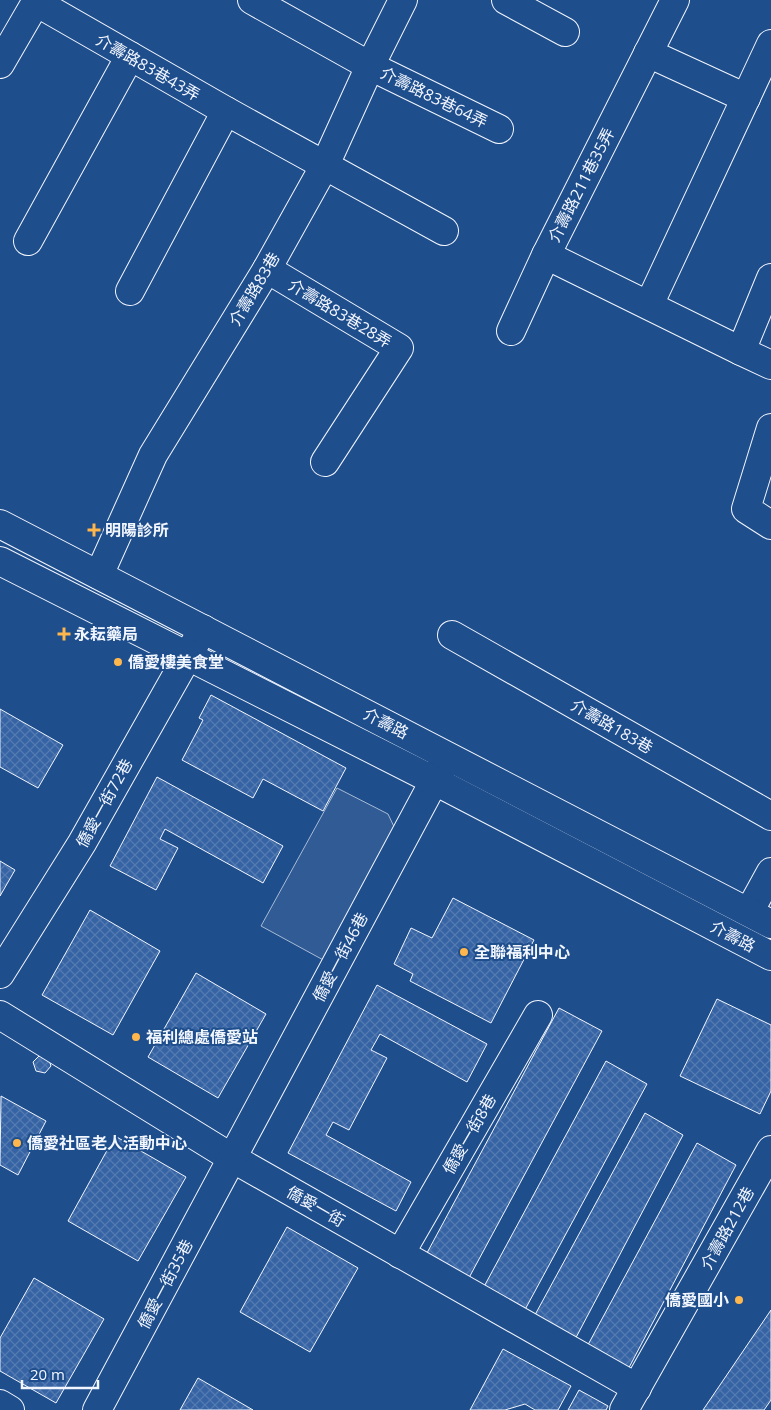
<svg xmlns="http://www.w3.org/2000/svg" width="771" height="1410" viewBox="0 0 771 1410" font-family="'Open Sans','Noto Sans TC',sans-serif">
<defs>
<pattern id="building-cross-hatch" width="8" height="8" patternUnits="userSpaceOnUse" patternTransform="scale(1.25)"><rect width="8" height="8" fill="#3563a3"/><path d="M0 0l8 8M0 8l8-8" fill="none" stroke="#537ab1"/></pattern>
</defs>
<rect width="100%" height="100%" fill="#1f4e8c"/>
<!-- parking -->
<path fill="#305b95" stroke="#a8bbd7" d="M337,788l51,26 9,19 -70,129 -66,-36z"/>
<!-- building -->
<g fill="url(#building-cross-hatch)" stroke="#f2f6ff">
<path d="M211,695l135,73 -23,43 -60,-32 -10,19 -71,-38 21,-40 -4,-2z"/>
<path d="M0,709l63,36 -25,43 -38,-21z"/>
<path d="M157,777l126,69 -20,37 -98,-54 -5,10 18,9 -22,42 -46,-24z"/>
<path d="M0,861l15,9 -15,26z"/>
<path d="M453,898l81,42 -43,83 -81,-42 3,-7 -19,-10 17,-36 21,10z"/>
<path d="M90,910l70,41 -47,84 -71,-40z"/>
<path d="M196,973l70,41 -48,84 -70,-41z"/>
<path d="M377,985l110,59 -20,38 -87,-48 -9,16 16,8 -38,72 -16,-8 -7,13 85,47 -15,29 -108,-58z"/>
<path d="M717,999l54,26v66l-11,23 -80,-38z"/>
<path d="M559,1008l43,23 -138,256 -43,-23z"/>
<path d="M39,1056l9,1 3,9 -6,7 -9,-2 -3,-9z"/>
<path d="M606,1061l41,23 -126,233 -41,-23z"/>
<path d="M1,1096l45,25 -28,54 -18,-10z"/>
<path d="M645,1113l38,22 -112,212 -41,-23z"/>
<path d="M115,1136l71,41 -48,84 -70,-40z"/>
<path d="M697,1143l39,22 -112,212 -41,-23z"/>
<path d="M287,1227l71,41 -48,84 -70,-40z"/>
<path d="M34,1278l70,41 -48,84 -56,-32v-33z"/>
<path d="M771,1310v90l-7,10h-61z"/>
<path d="M503,1349l68,37 -13,24h-23l-10,-6 -20,6h-35z"/>
<path d="M198,1378l55,32h-73z"/>
<path d="M579,1390l29,16 -2,4h-38z"/>
</g>
<g fill="none" stroke-linecap="round" stroke-linejoin="round">
<!-- minor casing -->
<g stroke="#f2f6ff" stroke-width="30">
<g id="minor">
<path d="M252,0l118,66 129,63"/>
<path d="M506,0l59,32"/>
<path d="M675,0l-129,255 195,96 30,14"/>
<path d="M648,53l98,45"/>
<path d="M0,64l36,-62 190,109 218,120"/>
<path d="M28,241l102,-185"/>
<path d="M267,269l132,79 -74,114"/>
<path d="M130,291l96,-180"/>
<path d="M649,305l122,-261"/>
<path d="M511,331l35,-76"/>
<path d="M741,351l30,-73"/>
<path d="M771,428l-25,81 25,16"/>
<path d="M99,575l54,-120 114,-186 58,-104 45,-99 33,-66"/>
<path d="M452,635l319,181"/>
<path d="M749,912l22,-40"/>
<path d="M0,974l82,-131 121,-214"/>
<path d="M0,1015l232,143 405,230"/>
<path d="M400,1254l138,-239"/>
<path d="M0,1404l10,6"/>
<path d="M97,1410l349,-651"/>
<path d="M624,1410l147,-260"/>
</g>
</g>
<!-- major casing -->
<g stroke="#f2f6ff" stroke-width="30">
<g id="major">
<path d="M0,524l771,400"/>
<path d="M0,561l435,220 336,175"/>
</g>
</g>
<!-- minor -->
<use href="#minor" stroke="#1f4e8c" stroke-width="28"/>
<!-- major -->
<use href="#major" stroke="#1f4e8c" stroke-width="28"/>
</g>
<!-- markers -->
<g fill="#ffb74d" stroke="#1f4e8c" stroke-width="2">
<path d="M91.5 522.5h5v5h5v5h-5v5h-5v-5h-5v-5h5z"/>
<path d="M61.5 626.5h5v5h5v5h-5v5h-5v-5h-5v-5h5z"/>
<circle cx="118" cy="662" r="5"/>
<circle cx="464" cy="952" r="5"/>
<circle cx="136" cy="1037" r="5"/>
<circle cx="17" cy="1143" r="5"/>
<circle cx="739" cy="1300" r="5"/>
</g>
<g text-anchor="middle" stroke-width="4" stroke-linejoin="round" paint-order="stroke">
<!-- street labels -->
<g font-size="16" fill="#f2f6ff" stroke="#1f4e8c">
<text transform="translate(148 67) rotate(30)" y="6">介壽路83巷43弄</text>
<text transform="translate(434 97) rotate(26)" y="6">介壽路83巷64弄</text>
<text transform="translate(581 185) rotate(-63)" y="6">介壽路211巷35弄</text>
<text transform="translate(254 289) rotate(-59)" y="6">介壽路83巷</text>
<text transform="translate(340 313) rotate(31)" y="6">介壽路83巷28弄</text>
<text transform="translate(386 723) rotate(27)" y="6">介壽路</text>
<text transform="translate(612 726) rotate(30)" y="6">介壽路183巷</text>
<text transform="translate(104 803) rotate(-61)" y="6">僑愛一街72巷</text>
<text transform="translate(733 936) rotate(28)" y="6">介壽路</text>
<text transform="translate(340 957) rotate(-62)" y="6">僑愛一街46巷</text>
<text transform="translate(469 1134) rotate(-60)" y="6">僑愛一街8巷</text>
<text transform="translate(316 1206) rotate(30)" y="6">僑愛一街</text>
<text transform="translate(727 1228) rotate(-61)" y="6">介壽路212巷</text>
<text transform="translate(165 1284) rotate(-62)" y="6">僑愛一街35巷</text>
</g>
<!-- poi labels -->
<g font-size="16" font-weight="bold" fill="#f2f6ff" stroke="#1f4e8c" text-anchor="start">
<text x="105" y="536">明陽診所</text>
<text x="74" y="640">永耘藥局</text>
<text x="128" y="668">僑愛樓美食堂</text>
<text x="474" y="958">全聯福利中心</text>
<text x="146" y="1043">福利總處僑愛站</text>
<text x="27" y="1149">僑愛社區老人活動中心</text>
<text x="729" y="1306" text-anchor="end">僑愛國小</text>
</g>
</g>
<!-- scale -->
<path d="M22 1380v8h76v-8" fill="none" stroke="#f2f6ff" stroke-width="2.5"/>
<text x="30" y="1380" font-size="15" fill="#f2f6ff" stroke="#1f4e8c" stroke-width="4" paint-order="stroke">20 m</text>
</svg>
